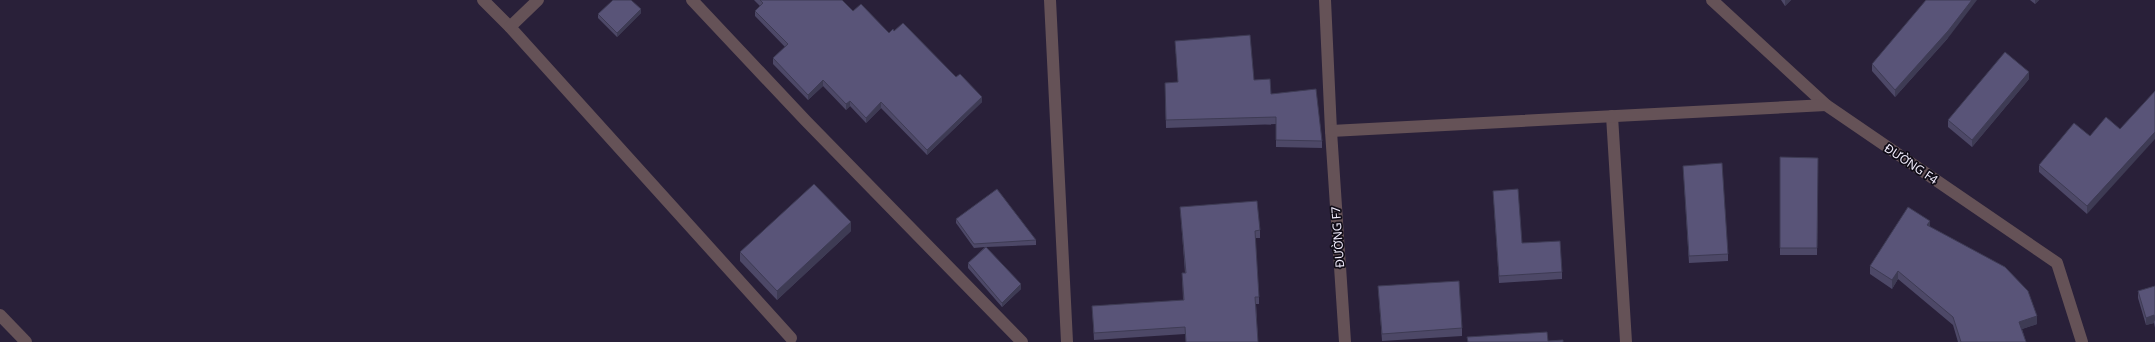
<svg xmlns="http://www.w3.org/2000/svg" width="2155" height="342" viewBox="0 0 2155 342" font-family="'Noto Sans',sans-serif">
<rect width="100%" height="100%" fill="#292039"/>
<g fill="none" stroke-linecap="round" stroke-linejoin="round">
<!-- minor -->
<g stroke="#655257" stroke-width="12">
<path d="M483,0l27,27"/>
<path d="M538,0l-28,27 281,311"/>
<path d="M692,0l114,121 216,221"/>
<path d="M1050,0l17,342"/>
<path d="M1325,0l6,131 14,211"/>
<path d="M1712,0l114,105 231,158 25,79"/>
<path d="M1612,116l14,226"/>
<path d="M1331,131l495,-26"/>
<path d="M0,315l26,27"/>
</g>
</g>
<!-- wall -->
<g fill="#4d4867">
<path d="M754,0h88l11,11 36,22 5,-2 62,46 26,25 -55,53 -46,-47 -15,15 -16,-17 -4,4 -23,-24 -15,14 -35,-36v-6l12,-11 -30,-31v-5l5,-5z"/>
<path d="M1781,0h10l-6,6z"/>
<path d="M2030,0h9l-4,4z"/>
<path d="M641,13l-24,24 -19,-19v-4z"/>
<path d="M1948,38l-53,59 -23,-26v-7z"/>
<path d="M1175,41l79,39 17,14 51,47v7l-46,-1v-23l-110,4 -1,-45 13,-1z"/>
<path d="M2029,79l-57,68 -24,-20v-7z"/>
<path d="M2090,136l-3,78 -48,-42v-7z"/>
<path d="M1780,157l38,1 -1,97h-37z"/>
<path d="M1683,166l45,88v7l-39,2z"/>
<path d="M1493,191l29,52 40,29v7l-63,4z"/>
<path d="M1180,207l80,23v8h-5l4,59v7h-3l2,38h-72l-1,-8 -91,6 -2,-34 91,-6 -1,-27h3z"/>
<path d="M956,219l80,21v5l-50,2 35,42 -19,18 -34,-39v-5l17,-16 -11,1 -18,-25z"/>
<path d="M1930,227l107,97 -15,5 4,13h-68l-5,-17 -55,-46 -6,10 -22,-15v-8z"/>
<path d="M851,231l-74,69 -37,-39v-9z"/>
<path d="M1378,286l84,42v8l-80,5z"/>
<path d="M2155,286v42l-1,-5 -8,2 -8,-27v-7z"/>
</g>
<!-- shaded-wall -->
<g fill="#3e3b54">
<path d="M1785,0h6l-6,6z"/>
<path d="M1972,0h5l-29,38 -53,59v-7z"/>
<path d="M2035,0h4l-4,4z"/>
<path d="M641,9v4l-24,24v-4z"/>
<path d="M2029,72v7l-57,68v-7z"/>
<path d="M823,80v6l-15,14v-5z"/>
<path d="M982,97v5l-55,53v-5z"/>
<path d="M850,101v5l-4,4v-6z"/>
<path d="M881,102v6l-15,15v-5z"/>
<path d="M2155,132v7l-68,75v-8z"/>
<path d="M1930,221v8l-3,-4z"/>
<path d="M851,222v9l-74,69v-9z"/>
<path d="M1898,271v8l-6,10v-9z"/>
<path d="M1021,284v5l-19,18v-4z"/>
<path d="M2154,315v8l-8,2v-7z"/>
<path d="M2037,316v8l-18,6v-8z"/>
</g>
<!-- building -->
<g fill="#595478" stroke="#3e3b54">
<path d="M613,0h18l10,9 -24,24 -19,-19z"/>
<path d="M760,0h82l11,11 8,-7 28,29 4,-4 1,2 9,-8 53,54 4,-3 22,23 -55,53 -46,-48 -15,16 -16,-17 -4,3 -23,-24 -15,15 -35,-37 15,-14 -33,-33 8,-8z"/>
<path d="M1926,0h46l-24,31 -53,59 -23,-26z"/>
<path d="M1250,35l4,45 16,-1 1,15 45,-5 6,52 -46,-1v-23l-110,3 -1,-37 13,-1 -3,-41z"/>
<path d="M2005,52l24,20 -57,68 -24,-20z"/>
<path d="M2155,91v41l-68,74 -48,-41 35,-42 16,13 16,-19 14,12z"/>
<path d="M1780,157l38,1 -1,90h-37z"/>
<path d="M1722,163l6,91 -39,2 -6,-90z"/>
<path d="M814,184l37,38 -74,69 -37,-39z"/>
<path d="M997,189l39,51 -62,4 -18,-25z"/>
<path d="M1518,189l4,54 38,-2 2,31 -63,4 -6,-85z"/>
<path d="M1257,201l3,29 -5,1 4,66h-4l3,45h-72l-1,-15 -91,6 -2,-27 92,-6 -2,-27h4l-6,-66z"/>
<path d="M1908,207l22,14 -3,4 78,42 23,24 9,25 -18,6 7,20h-65l-8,-25 -55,-46 -6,9 -22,-14z"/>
<path d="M986,247l35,37 -19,19 -34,-40z"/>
<path d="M1459,281l3,47 -80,6 -4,-48z"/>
<path d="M2155,286v35l-1,-6 -8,3 -8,-27z"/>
<path d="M1547,332l1,9 15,-1v2h-95l-1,-5z"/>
</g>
<g text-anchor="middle" stroke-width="3.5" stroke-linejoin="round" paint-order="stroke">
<!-- street labels -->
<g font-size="12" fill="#f1ecfd" stroke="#100c17">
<text transform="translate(1911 164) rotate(34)" y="4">ĐƯỜNG F4</text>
<text transform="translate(1338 237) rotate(-94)" y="4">ĐƯỜNG F7</text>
</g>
</g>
</svg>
